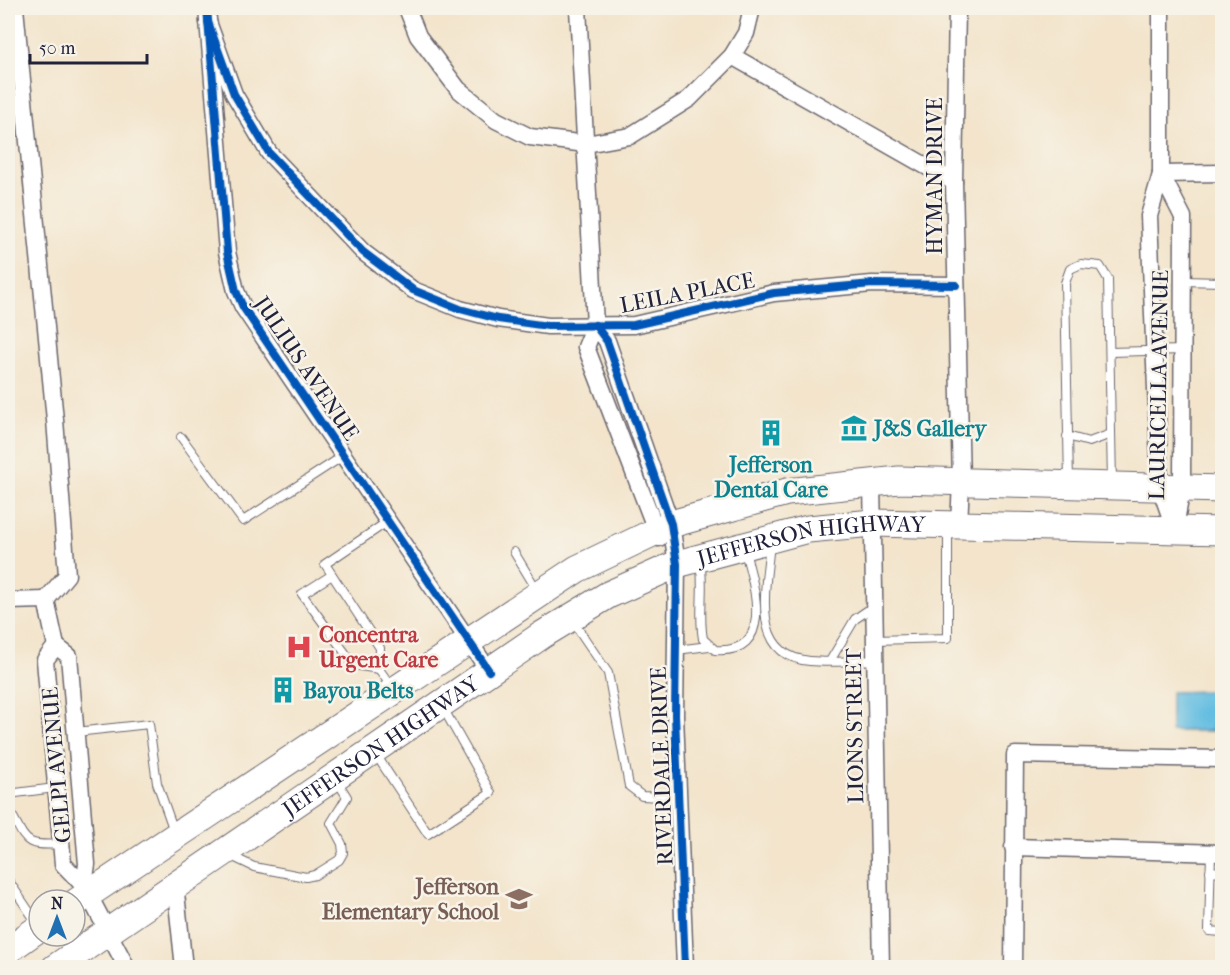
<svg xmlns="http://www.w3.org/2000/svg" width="1230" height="975" viewBox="0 0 1230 975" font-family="'IM FELL French Canon',serif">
<rect width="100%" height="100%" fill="#f7f3e8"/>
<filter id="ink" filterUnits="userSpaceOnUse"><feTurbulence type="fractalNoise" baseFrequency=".0167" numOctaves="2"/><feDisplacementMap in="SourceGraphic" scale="12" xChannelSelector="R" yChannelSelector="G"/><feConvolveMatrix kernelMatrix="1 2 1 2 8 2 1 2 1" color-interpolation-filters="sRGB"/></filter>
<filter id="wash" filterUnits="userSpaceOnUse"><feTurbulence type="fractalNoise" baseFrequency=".008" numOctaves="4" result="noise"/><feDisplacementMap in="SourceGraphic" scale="24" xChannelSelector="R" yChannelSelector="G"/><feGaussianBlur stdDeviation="1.35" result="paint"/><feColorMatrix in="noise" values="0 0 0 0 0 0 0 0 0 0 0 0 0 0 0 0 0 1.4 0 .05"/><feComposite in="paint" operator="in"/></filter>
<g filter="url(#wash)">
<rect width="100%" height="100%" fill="#f3e4cb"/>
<!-- water -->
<path fill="#63bde1" stroke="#42708e" stroke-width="1.5" d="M1215,691l-2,40h-42v-39z"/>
</g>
<g filter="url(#ink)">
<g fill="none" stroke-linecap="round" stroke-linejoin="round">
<!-- service casing -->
<g stroke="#6b666d" stroke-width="10">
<g id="service">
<path d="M1183,281l39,1"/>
<path d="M1110,352l73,-2"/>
<path d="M1067,436l22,6 22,-8"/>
<path d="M181,437l62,84 100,-65"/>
<path d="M1069,483l-4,-200 5,-14 11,-5 19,2 8,13 4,204"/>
<path d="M387,522l-62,42 55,84 -1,21 14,20"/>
<path d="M770,542c-3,42 -22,114 40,119 22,2 44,0 65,-1"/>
<path d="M514,552l23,38"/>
<path d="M700,561c5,26 -2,52 3,78l12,11c61,5 39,-66 29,-102"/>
<path d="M332,575l-30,19 52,71 25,4"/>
<path d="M572,620l36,53 21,113 13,10 37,2"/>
<path d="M875,640l73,-2v-109"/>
<path d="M676,650l33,-4"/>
<path d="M830,661l25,-42 19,-13"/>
<path d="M76,732l73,-8 8,59 17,48"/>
<path d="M375,753l53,81 63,-41 -48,-85"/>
<path d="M8,794l47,-6"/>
<path d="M8,808c19,32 13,39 53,36"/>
<path d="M1211,852l-2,79 13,1"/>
<path d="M229,855l25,12 52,10 9,-2 24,-15 4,-7 -1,-9 -11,-21 16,-26 -11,-18"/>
<path d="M1210,871l12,1"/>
<path d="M8,880l31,46"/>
</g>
</g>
<!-- minor casing -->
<g stroke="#6b666d" stroke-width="19">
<g id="minor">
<path d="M15,8l40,412 12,155 -21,25 10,46"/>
<path d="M207,8l20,244 9,39 7,16 246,364"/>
<path d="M407,8l11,28 40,53 38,31 34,17 56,7 44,-8 59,-37 43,-43 14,-23 6,-25"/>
<path d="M578,8l17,317 -9,22 73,191"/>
<path d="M957,8l-3,174 7,300 -2,43"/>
<path d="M1161,8v166l-12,42 11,271 15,43"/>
<path d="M208,22l26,72 35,59 94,99 50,38 47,19 38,10 50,7 86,-1 140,-32 98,-9 84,1"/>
<path d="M732,56l222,126"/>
<path d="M1161,174l22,43 -1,271 -7,39"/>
<path d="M1161,174l61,-1"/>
<path d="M595,325l12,16 64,183 6,40 -2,151 10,253"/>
<path d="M872,483l9,485"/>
<path d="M8,601l38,-1"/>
<path d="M1013,847l209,6"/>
<path d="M175,884l9,84"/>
<path d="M84,886l3,-22 -18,-208 -13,-10 -11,14 18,204 21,22 43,82"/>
<path d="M1013,968l2,-213 207,4"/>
</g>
</g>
<!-- primary casing -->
<g stroke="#6b666d" stroke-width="29">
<g id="primary">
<path d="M75,903l502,-334 94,-45 116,-32 112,-12 323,9"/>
<path d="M8,950l31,-22"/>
<path id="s1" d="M55,968l487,-333 66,-40 69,-31 131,-35 65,-6 349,8"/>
</g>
</g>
<!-- service -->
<use href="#service" stroke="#fff" stroke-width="8"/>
<!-- minor -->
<use href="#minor" stroke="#fff" stroke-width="16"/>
<!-- primary -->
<use href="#primary" stroke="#fff" stroke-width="27"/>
<!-- cycleway casing -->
<g stroke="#f7f3e8" stroke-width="11">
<g id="cycleway">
<path d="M207,8l20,244 9,39 7,16 246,364"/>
<path d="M208,22l26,72 35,59 94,99 50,38 47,19 38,10 50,7 86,-1 140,-32 98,-9 84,1"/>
<path d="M595,325l12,16 64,183 6,40 -2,151 10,253"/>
</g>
</g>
<!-- cycleway -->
<use href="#cycleway" stroke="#0057b8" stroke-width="8"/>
</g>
</g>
<!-- icons -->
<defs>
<g id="museum-bare" transform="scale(2.07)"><path d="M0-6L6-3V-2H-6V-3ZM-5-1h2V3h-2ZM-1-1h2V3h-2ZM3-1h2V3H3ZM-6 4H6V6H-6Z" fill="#0f9aa8" stroke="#f7f3e8" stroke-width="2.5" paint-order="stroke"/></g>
<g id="building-bare" transform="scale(2.07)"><path d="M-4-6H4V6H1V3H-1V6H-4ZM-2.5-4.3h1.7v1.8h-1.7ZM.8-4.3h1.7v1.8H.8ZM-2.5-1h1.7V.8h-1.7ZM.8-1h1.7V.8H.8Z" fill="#0f9aa8" stroke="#f7f3e8" stroke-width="2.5" paint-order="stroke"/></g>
<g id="hospital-bare" transform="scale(2.07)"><path d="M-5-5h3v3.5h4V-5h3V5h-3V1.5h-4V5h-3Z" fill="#e0444e" stroke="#f7f3e8" stroke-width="2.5" paint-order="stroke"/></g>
<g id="school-bare" transform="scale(2.07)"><path d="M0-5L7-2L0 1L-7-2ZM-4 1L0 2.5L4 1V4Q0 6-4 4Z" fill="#8d6e63" stroke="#f7f3e8" stroke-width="2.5" paint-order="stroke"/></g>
</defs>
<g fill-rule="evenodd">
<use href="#museum-bare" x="854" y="428"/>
<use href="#building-bare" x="771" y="433"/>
<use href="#hospital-bare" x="299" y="647"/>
<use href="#building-bare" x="283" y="690"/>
<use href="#school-bare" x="519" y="899"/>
</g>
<g text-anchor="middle" stroke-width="5" stroke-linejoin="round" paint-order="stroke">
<!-- street labels -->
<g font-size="22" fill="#22223b" stroke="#f7f3e8">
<text transform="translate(934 176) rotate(-90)" y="8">HYMAN DRIVE</text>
<text transform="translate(687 292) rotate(-11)" y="8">LEILA PLACE</text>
<text transform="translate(307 368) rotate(56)" y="8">JULIUS AVENUE</text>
<text transform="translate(1158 385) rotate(-89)" y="8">LAURICELLA AVENUE</text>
<text dy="8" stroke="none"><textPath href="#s1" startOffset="880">JEFFERSON HIGHWAY</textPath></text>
<text transform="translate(854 726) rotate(-91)" y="8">LIONS STREET</text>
<text dy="8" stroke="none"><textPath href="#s1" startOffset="394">JEFFERSON HIGHWAY</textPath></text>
<text transform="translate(56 765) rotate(-95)" y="8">GELPI AVENUE</text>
<text transform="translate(661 766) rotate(-92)" y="8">RIVERDALE DRIVE</text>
</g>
<!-- culture labels -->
<g font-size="22" font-weight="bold" fill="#0d838f" stroke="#f7f3e8" text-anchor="start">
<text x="874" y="436">J&amp;S Gallery</text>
<text x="771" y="472" text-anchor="middle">Jefferson<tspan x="771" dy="25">Dental Care</tspan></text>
<text x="303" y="698">Bayou Belts</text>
</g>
<!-- health labels -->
<g font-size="22" font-weight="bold" fill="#be3a42" stroke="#f7f3e8" text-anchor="start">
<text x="319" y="642">Concentra<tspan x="319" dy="25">Urgent Care</tspan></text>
</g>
<!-- education labels -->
<g font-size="22" font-weight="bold" fill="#785e54" stroke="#f7f3e8" text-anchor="end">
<text x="499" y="894">Jefferson<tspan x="499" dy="25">Elementary School</tspan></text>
</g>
</g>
<!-- margin -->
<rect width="1230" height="975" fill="none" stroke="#f7f3e8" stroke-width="30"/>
<!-- north arrow -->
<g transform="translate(57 918)"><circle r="28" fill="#f7f3e8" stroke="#a29fa3" stroke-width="1.5"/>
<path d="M0-4.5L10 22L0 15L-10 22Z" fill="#1f6fb2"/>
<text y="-9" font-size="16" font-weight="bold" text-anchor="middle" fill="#22223b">N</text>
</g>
<!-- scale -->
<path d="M30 54v9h117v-9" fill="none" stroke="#22223b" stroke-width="3"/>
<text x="39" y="54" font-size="18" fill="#22223b" stroke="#f7f3e8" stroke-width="4.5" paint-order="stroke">50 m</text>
</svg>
